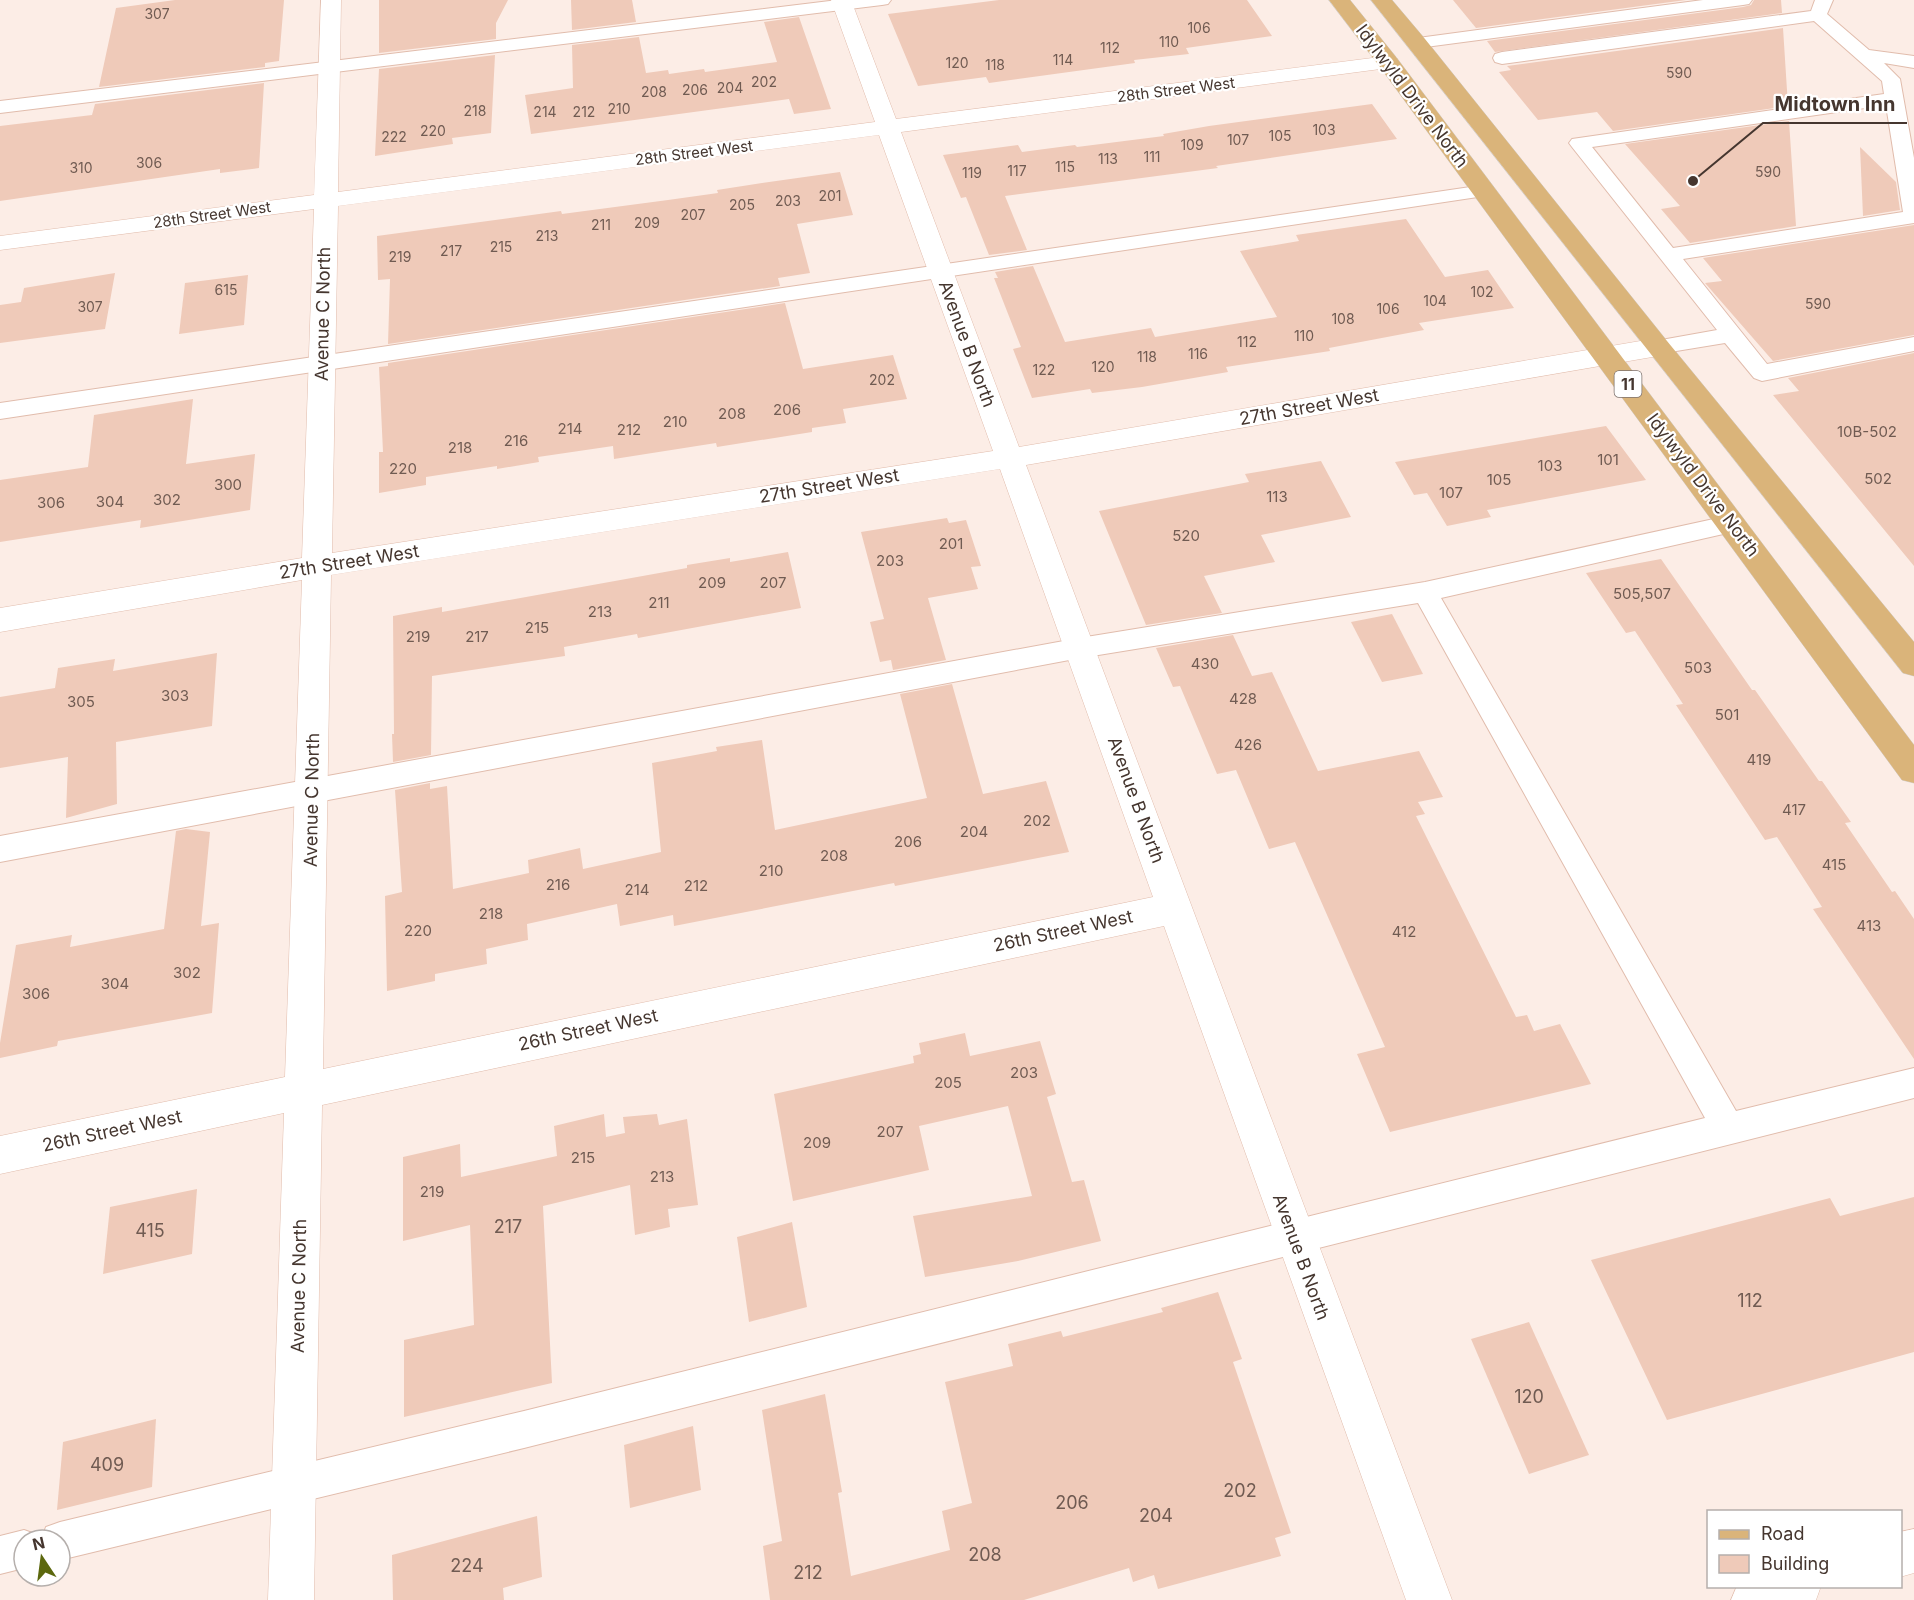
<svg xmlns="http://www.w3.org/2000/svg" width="1914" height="1600" viewBox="0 0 1914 1600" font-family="Inter,sans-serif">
<rect width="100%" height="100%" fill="#fcede6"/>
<!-- building -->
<g fill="#efcab9">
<path d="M175,0h109l-5,61 -14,2v4l-166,20 17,-79z"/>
<path d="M379,0h129l-12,23v16l-117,14z"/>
<path d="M571,0h61l4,22 -64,8z"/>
<path d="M999,0h248l25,36 -86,12 3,6 -55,6 1,3 -146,20 -3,-6 -68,9 -30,-72z"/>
<path d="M1453,0h233l-210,28z"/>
<path d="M1754,0h27l1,13 -287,39 -8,-11 256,-34 8,-2z"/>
<path d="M799,17l32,92 -37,5 -5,-15 -258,35 -6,-39 48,-7 -1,-43 67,-8 7,36 22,-3 1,4 35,-5 1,3 72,-10 -13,-40z"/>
<path d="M1783,28l5,78 -175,25 -16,-19 -59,8 -39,-48 12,-2 -4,-4z"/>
<path d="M495,55l-4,78 -39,5 1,6 -78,12 4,-87z"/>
<path d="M264,83l-5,85 -39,5v-4l-220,32v-75l92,-11 3,-11z"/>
<path d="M1372,104l25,35 -181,27 2,2 -213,28 22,54 -38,5 -23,-58 -5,1 -18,-43 75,-10 4,7 53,-7 2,2 87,-11 -1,-2 46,-8z"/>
<path d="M1789,121l7,105 -106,17 -29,-34 19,-3 -55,-62z"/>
<path d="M1860,147l36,35 4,28 -37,6z"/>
<path d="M840,172l13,43 -56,9 13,49 -32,5 2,8 -392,58 2,-65 -12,1 -1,-44 184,-25 1,3 106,-14 50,-7 -1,-3 45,-7z"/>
<path d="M1406,219l39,58 43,-7 26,38 -95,15 5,7 -95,18 1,3 -104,16 2,5 -86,15 -50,6 -2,-4 -58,9 -19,-49 8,-2 -27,-69h4l-3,-6 38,-6 32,76 86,-14 4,9 122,-20 -37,-66 59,-10 -3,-6z"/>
<path d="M1914,225v110l-141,26 -68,-78 17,-2 -19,-23z"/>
<path d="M115,273l-10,56 -105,14v-38l21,-3 3,-14z"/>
<path d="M248,275l-4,50 -65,9 6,-51z"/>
<path d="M785,303l18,66 90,-14 14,44 -64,10 3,14 -34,5v4l-95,15 -1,-4 -102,16 -1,-13 -75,11 1,5 -42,7v-3l-71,11v8l-47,8v-41h4l-4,-85 9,-1v-3z"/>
<path d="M1914,353v213l-141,-171 26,-4 -11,-13z"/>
<path d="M193,399l-7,65 69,-10 -5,56 -110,18 1,-8 -141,22v-62l88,-13 6,-52z"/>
<path d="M1606,426l40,54 -159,30 4,7 -44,9 -20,-33 -13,2 -19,-33z"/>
<path d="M1321,461l30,56 -90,18 14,27 -71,14 18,37 -76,12 -47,-114 150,-29 -4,-8z"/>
<path d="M947,518l2,5 17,-3 15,46 -10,1 7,22 -50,9 18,62 -53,10 -2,-10 -11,2 -10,-40 14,-3 -23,-87z"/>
<path d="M788,552l13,56 -163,30 -1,-4 -73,13 1,9 -133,20 -1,79 -38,7 -1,-28h2l-1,-118 49,-9v5l245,-44v-3l43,-7v4z"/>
<path d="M1661,559l91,131h3l64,91h3l29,41 -6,1 47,69 3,-1 19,28v140l-101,-150 9,-2 -45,-70 -12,3 -89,-135 7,-1 -48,-73 -9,2 -40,-60z"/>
<path d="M1392,614l31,60 -41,8 -31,-60z"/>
<path d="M1233,635l19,41 20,-4 46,99 101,-20 24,46 -25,5 7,12 -9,2 100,201 11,-2 7,16 26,-7 31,60 -201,48 -33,-78 28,-7 -90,-205 -26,7 -33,-79 -19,4 -37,-88 -7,1 -17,-39z"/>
<path d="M217,653l-5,73 -96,16 1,62 -51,14 2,-61 -68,11v-71l55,-9 3,-20 57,-9 -2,12z"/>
<path d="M952,684l31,110 63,-13 23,71 -174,34 -1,-3 -220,43 -1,-11 -53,11 -3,-22 -90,20 1,16 -42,9 1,15 -52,10v7l-48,10 -2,-95 17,-4 -7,-102 35,-7v6l17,-3 6,103 76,-16 -1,-13 52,-12 3,21 78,-17 -9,-89 65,-12 -1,-4 46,-7 13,90 152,-32 -27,-104z"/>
<path d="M186,829l24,3 -9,94 18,-3 -7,90 -154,28 -1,5 -57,12v-15l16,-98 56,-10 -2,12 94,-18 12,-98z"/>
<path d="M965,1033l5,23 70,-15 16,53 -9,3 25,85 12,-2 17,61 -83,20 -93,16 -12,-61 119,-20 -24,-90 -89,20 10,44 -136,31 -19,-107 140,-31 -1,-7 8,-2 -2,-11z"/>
<path d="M604,1114l2,23 19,-4 -2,-16 34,-3 2,11 28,-6 11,86 -30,4 2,18 -35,8 -5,-50 -87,21 9,177 -148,34v-77l70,-15 -4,-100 -67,16v-84l57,-13 1,33 96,-21 -3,-30z"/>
<path d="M197,1189l-5,65 -89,20 7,-67z"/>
<path d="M1914,1197v155l-247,68 -76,-160 239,-62 10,18z"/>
<path d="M792,1222l15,85 -58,15 -12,-85z"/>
<path d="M1218,1292l24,67 -9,3 58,171 -16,5 6,18 -123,33 -4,-14 -21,7 -4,-14 -105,32h-254l-7,-54 19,-5 -20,-131 63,-16 17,98 -4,1 13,83 99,-26 -8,-39 30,-8 -27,-121 68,-16 -5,-22 53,-13 2,6 100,-25 -2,-4z"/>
<path d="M1529,1322l60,133 -60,19 -58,-135z"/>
<path d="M156,1419l-4,68 -95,23 6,-68z"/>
<path d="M693,1426l8,64 -71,18 -6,-63z"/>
<path d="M537,1516l5,61 -39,11 1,12h-111l-1,-45z"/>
</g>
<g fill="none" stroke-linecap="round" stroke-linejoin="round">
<!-- service casing -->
<g stroke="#e1bcac" stroke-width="2">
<g id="service">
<path d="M838,0h53l-3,4 -6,1 -882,108v-12z"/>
<path d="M1703,0h49l-3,4 -6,1 -325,43 -6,-1 -3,-4 3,-4 6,-1z"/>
<path d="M1815,0h18l-6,14 42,36 45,6v12l-30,-5 16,16 14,79v65l-231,36 84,105 147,-27v14l-152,30 -8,-3 -29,-35 -67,11 -8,-2 -3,-5 3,-5 67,-12 -145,-183 -3,-4 3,-4 312,-45 -2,-13 -68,-60 -312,43 -7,-2 -2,-4 2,-4 7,-2 309,-41zM1886,105l17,107 -230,36 -81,-101z"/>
<path d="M1484,185l7,2 3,4 -3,4 -1491,224v-16z"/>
<path d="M1732,515l9,3 3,6 -3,6 -300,68 295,513 178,-43v30l-1390,350 -464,112v-20h-19l5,-13 14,-5 464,-111 1181,-293 -287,-515 -338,55 -1080,204v-26l1080,-198 345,-56z"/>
<path d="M24,1530l14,5 2,5h-16v28l-24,6v-38z"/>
</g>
</g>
<!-- minor casing -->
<g stroke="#e1bcac" stroke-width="1">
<g id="minor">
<path d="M321,0h20l-3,192 537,-70 -44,-122h20l45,119 492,-63 8,1 3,5 -3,5 -8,1 -487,64 118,315 639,-109 9,3 4,6 -4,6 -9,3 -632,109 426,1135h-46l-242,-674 -842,179 -8,495h-46l16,-487 -284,61v-38l285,-59 17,-497 -302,52v-24l302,-50 12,-349 -314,41v-14l314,-41zM879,135l114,316 -661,102 6,-347zM1000,469l153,428 -830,172 8,-494z"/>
<path d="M1914,1529v44l-14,4v-45z"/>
<path d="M1737,1586h84l-5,14h-85z"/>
</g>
</g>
<!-- primary casing -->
<g stroke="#d2cfcd" stroke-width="1">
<g id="primary">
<path d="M1329,0h21l46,57 518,688v38l-12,-3 -522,-713z"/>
<path d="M1371,0h21l33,39 242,302 247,301v34l-11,-3z"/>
</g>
</g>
<!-- service -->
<use href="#service" fill="#fff" fill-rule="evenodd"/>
<!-- minor -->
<use href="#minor" fill="#fff" fill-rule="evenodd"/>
<!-- primary -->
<use href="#primary" fill="#dab47a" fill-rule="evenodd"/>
</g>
<g text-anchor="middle" stroke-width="4.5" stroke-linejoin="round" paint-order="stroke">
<!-- far-number labels -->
<g font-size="14" fill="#705b52">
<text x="157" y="19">307</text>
<text x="1199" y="33">106</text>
<text x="1169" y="47">110</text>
<text x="1110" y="53">112</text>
<text x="1063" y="65">114</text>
<text x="957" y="68">120</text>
<text x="995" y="70">118</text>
<text x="1679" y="78">590</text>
<text x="764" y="87">202</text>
<text x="730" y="93">204</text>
<text x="695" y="95">206</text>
<text x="654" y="97">208</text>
<text x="619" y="114">210</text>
<text x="475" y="116">218</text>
<text x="545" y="117">214</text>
<text x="584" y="117">212</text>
<text x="1324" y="135">103</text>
<text x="433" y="136">220</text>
<text x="1280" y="141">105</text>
<text x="394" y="142">222</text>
<text x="1238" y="145">107</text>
<text x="1192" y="150">109</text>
<text x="1152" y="162">111</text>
<text x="1108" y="164">113</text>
<text x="149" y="168">306</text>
<text x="1065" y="172">115</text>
<text x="81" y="173">310</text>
<text x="1017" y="176">117</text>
<text x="1768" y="177">590</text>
<text x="972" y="178">119</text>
<text x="830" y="201">201</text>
<text x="788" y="206">203</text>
<text x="742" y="210">205</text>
<text x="693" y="220">207</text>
<text x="647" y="228">209</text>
<text x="601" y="230">211</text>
<text x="547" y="241">213</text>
<text x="501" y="252">215</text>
<text x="451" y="256">217</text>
<text x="400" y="262">219</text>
<text x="226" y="295">615</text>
<text x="1482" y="297">102</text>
<text x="1435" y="306">104</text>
<text x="1818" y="309">590</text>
<text x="90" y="312">307</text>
<text x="1388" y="314">106</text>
<text x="1343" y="324">108</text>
<text x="1304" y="341">110</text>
<text x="1247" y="347">112</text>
<text x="1198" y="359">116</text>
<text x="1147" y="362">118</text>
<text x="1103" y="372">120</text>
<text x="1044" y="375">122</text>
<text x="882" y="385">202</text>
</g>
<!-- far-street labels -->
<g font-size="15" fill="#45362f" stroke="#fff">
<text transform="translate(1176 90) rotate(-7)" y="5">28th Street West</text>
<text transform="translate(694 153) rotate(-7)" y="5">28th Street West</text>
<text transform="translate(212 215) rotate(-8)" y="5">28th Street West</text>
</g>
<!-- number labels -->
<g font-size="15" fill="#705b52">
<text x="787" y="415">206</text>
<text x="732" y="419">208</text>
<text x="675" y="427">210</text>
<text x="570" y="434">214</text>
<text x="629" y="435">212</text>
<text x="1867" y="437">10B-502</text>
<text x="516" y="446">216</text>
<text x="460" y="453">218</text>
<text x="1608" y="465">101</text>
<text x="1550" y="471">103</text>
<text x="403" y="474">220</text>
<text x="1878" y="484">502</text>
<text x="1499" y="485">105</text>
<text x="228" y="490">300</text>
<text x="1451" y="498">107</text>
<text x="1277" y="502">113</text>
<text x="167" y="505">302</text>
<text x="110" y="507">304</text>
<text x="51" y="508">306</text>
<text x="1186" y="541">520</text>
<text x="951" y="549">201</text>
<text x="890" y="566">203</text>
<text x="712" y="588">209</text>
<text x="773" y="588">207</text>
<text x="1642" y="599">505,507</text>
<text x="659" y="608">211</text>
<text x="600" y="617">213</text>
<text x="537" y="633">215</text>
<text x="418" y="642">219</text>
<text x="477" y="642">217</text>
<text x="1205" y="669">430</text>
<text x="1698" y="673">503</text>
<text x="175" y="701">303</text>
<text x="1243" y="704">428</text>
<text x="81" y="707">305</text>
<text x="1727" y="720">501</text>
<text x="1248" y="750">426</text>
<text x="1759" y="765">419</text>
<text x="1794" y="815">417</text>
<text x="1037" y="826">202</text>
<text x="974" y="837">204</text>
<text x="908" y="847">206</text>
<text x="834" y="861">208</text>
<text x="1834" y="870">415</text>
<text x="771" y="876">210</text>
<text x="558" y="890">216</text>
<text x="696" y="891">212</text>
<text x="637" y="895">214</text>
<text x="491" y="919">218</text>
<text x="1869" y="931">413</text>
<text x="418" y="936">220</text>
<text x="1404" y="937">412</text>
<text x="187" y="978">302</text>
<text x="115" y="989">304</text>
<text x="36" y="999">306</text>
<text x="1024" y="1078">203</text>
<text x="948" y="1088">205</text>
<text x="890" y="1137">207</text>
<text x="817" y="1148">209</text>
<text x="583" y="1163">215</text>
<text x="662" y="1182">213</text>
<text x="432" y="1197">219</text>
</g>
<!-- shield labels -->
<rect fill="#fff" stroke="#7d726d" stroke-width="1.5" x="1614.5" y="371" width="27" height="26" rx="4.5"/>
<g font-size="16" font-weight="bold" fill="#45362f">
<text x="1628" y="390">11</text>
</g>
<!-- street labels -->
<g font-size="18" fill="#45362f" stroke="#fff">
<text transform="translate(1412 96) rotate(53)" y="6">Idylwyld Drive North</text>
<text transform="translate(323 314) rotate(-89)" y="6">Avenue C North</text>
<text transform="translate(967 344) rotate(70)" y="6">Avenue B North</text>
<text transform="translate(1309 407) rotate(-10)" y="6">27th Street West</text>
<text transform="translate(1703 485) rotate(53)" y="6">Idylwyld Drive North</text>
<text transform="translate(829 486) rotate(-9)" y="6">27th Street West</text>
<text transform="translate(349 562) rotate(-9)" y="6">27th Street West</text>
<text transform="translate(312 800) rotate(-89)" y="6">Avenue C North</text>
<text transform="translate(1136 800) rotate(70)" y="6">Avenue B North</text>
<text transform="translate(1063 931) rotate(-12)" y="6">26th Street West</text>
<text transform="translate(588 1030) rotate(-12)" y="6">26th Street West</text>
<text transform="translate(112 1131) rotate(-12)" y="6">26th Street West</text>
<text transform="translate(1301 1257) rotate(70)" y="6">Avenue B North</text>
<text transform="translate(299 1286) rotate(-89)" y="6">Avenue C North</text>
</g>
<!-- near-number labels -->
<g font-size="18" fill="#705b52">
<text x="508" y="1233">217</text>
<text x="150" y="1237">415</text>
<text x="1750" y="1307">112</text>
<text x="1529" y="1403">120</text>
<text x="107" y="1471">409</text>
<text x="1240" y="1497">202</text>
<text x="1072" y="1509">206</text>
<text x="1156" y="1522">204</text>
<text x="985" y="1561">208</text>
<text x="467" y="1572">224</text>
<text x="808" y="1579">212</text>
</g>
</g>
<!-- callouts -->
<path fill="none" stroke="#45362f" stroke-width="2" d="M1693 181L1763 123H1907"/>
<circle fill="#45362f" stroke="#fff" stroke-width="2" cx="1693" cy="181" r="6"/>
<g font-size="20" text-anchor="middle" font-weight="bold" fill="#45362f" stroke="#fff" stroke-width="4.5" stroke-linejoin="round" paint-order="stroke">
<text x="1835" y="111">Midtown Inn</text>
</g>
<!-- legend -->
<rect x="1707" y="1510" width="195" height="78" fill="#ffffff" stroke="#b5afac" stroke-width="1.5"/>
<rect x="1719" y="1530" width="30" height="9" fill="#dab47a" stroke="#b5afac" stroke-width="1.5"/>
<text x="1761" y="1540" font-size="18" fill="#45362f">Road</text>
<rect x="1719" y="1555" width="30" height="18" fill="#efcab9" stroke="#b5afac" stroke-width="1.5"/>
<text x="1761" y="1570" font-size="18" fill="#45362f">Building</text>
<!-- north arrow -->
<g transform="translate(42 1558) rotate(347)"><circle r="28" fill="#ffffff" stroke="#b5afac" stroke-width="1.5"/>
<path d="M0-4.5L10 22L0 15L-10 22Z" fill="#5c680e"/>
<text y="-9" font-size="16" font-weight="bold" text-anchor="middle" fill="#45362f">N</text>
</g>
</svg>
